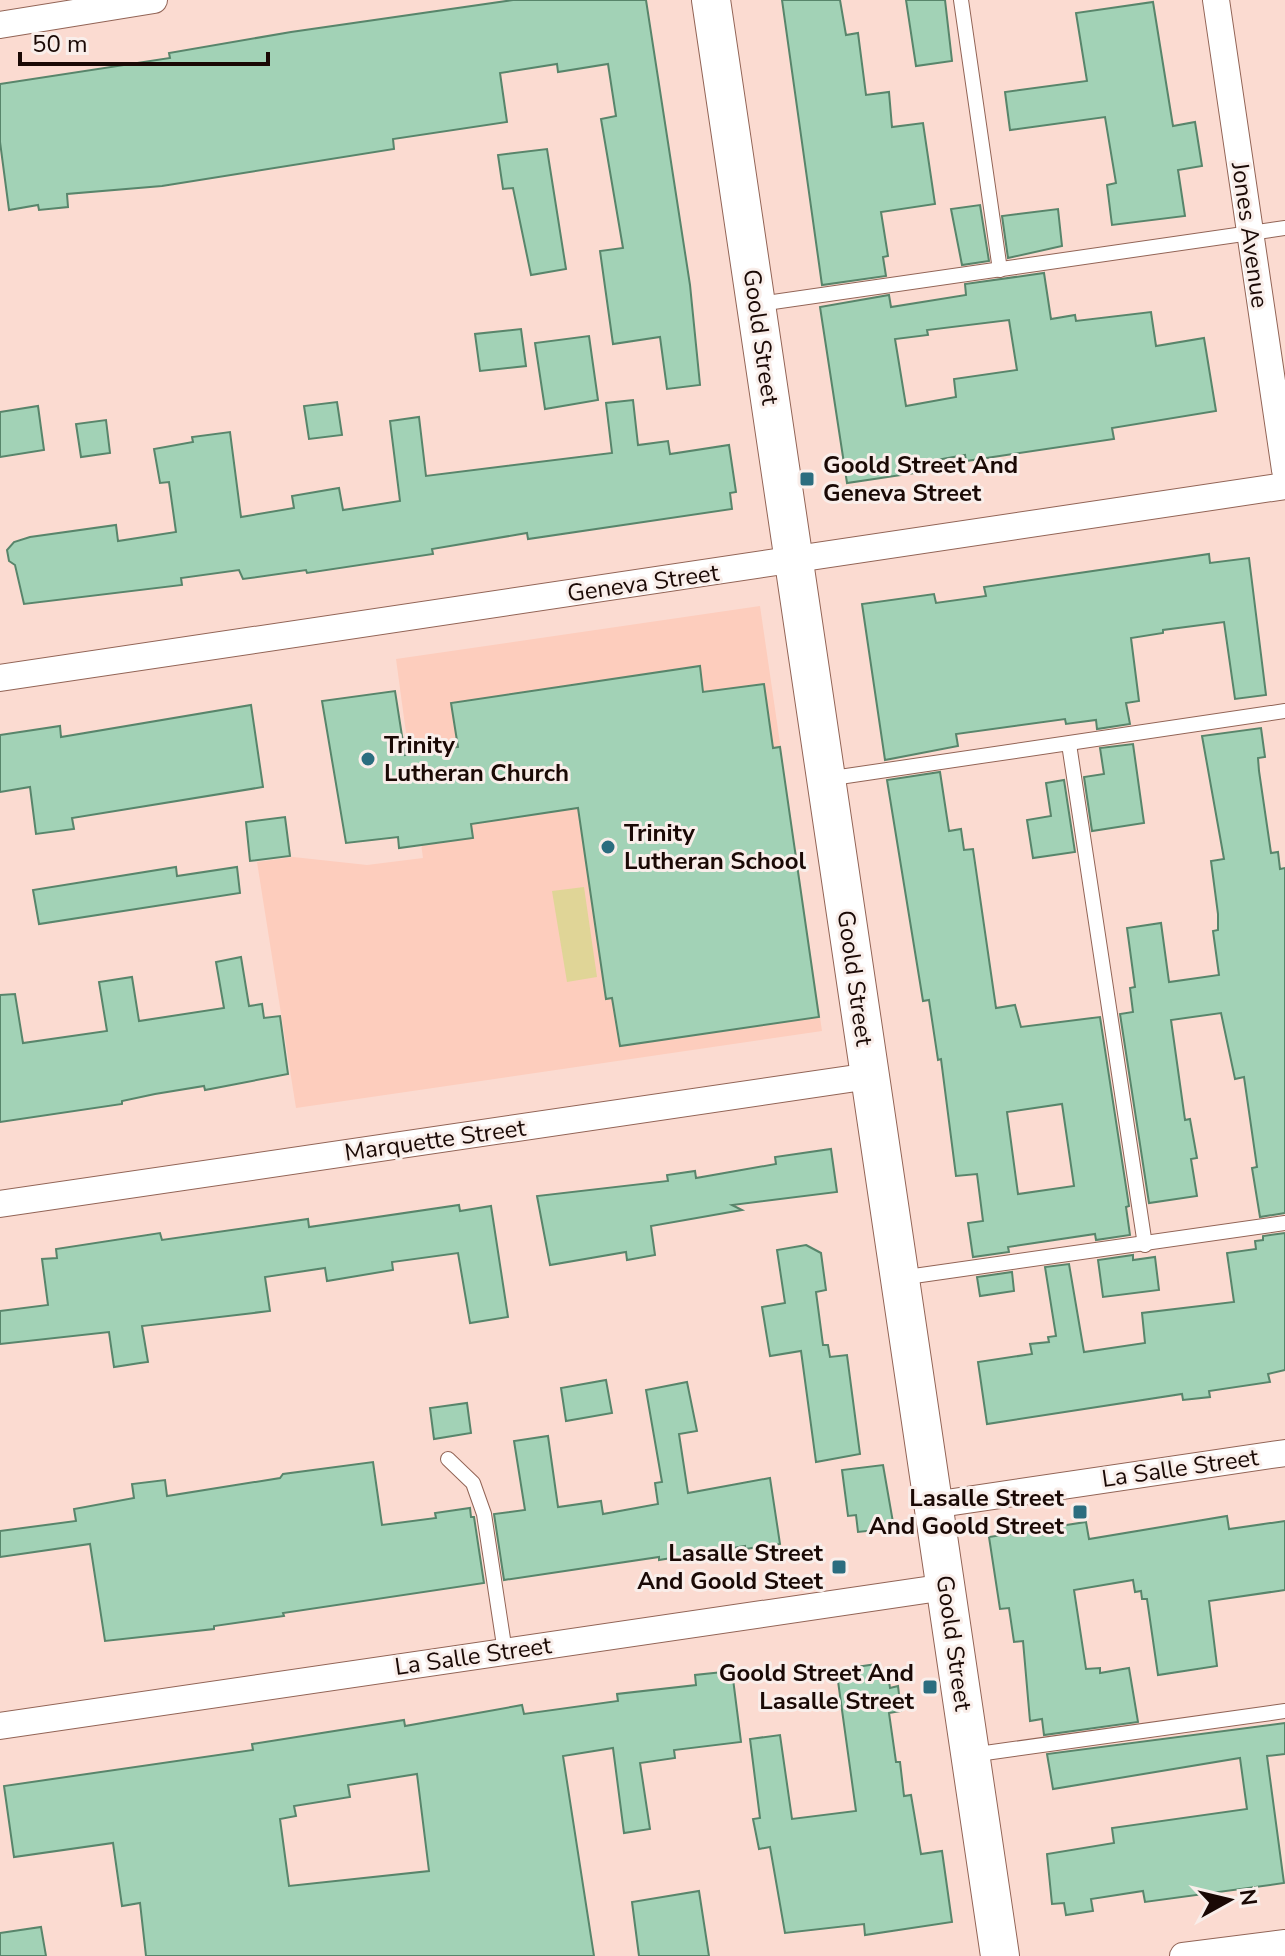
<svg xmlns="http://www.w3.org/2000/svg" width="1285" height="1956" viewBox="0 0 1285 1956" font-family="'Nunito Sans',sans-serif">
<rect width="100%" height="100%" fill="#fbdbd1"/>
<!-- built -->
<path fill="#fdcdbd" d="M760,606l62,425 -526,77 -39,-246 36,-5 74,8 56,-7 -27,-199z"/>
<!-- green -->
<path fill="#e0d597" d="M584,887l13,90 -30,5 -15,-91z"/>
<!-- building -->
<g fill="#a2d2b6" stroke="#58856b" stroke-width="2" fill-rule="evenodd">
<path d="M513,0h133l44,285 10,100 -33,4 -7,-52 -47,7 -13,-93 23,-3 -22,-129 15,-3 -8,-52 -50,8 -1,-8 -57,9 7,49 -114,17 1,10 -232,37 -95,8 1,13 -29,3 -1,-5 -29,5 -9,-68v-58l170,-26 -1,-5 122,-21z"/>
<path d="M782,0h58l6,35 12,-2 8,62 23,-3 3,35 31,-4 12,81 -54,8 7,44 -5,1 3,19 -64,9z"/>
<path d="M906,0h39l7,61 -36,5z"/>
<path d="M1153,2l20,124 22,-4 7,44 -24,4 7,46 -73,9 -5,-40 9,-2 -11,-66 -95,13 -5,-38 82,-11 -11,-68z"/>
<path d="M547,149l19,120 -35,6 -18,-87 -10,1 -5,-34z"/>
<path d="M980,205l9,56 -27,4 -11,-56z"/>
<path d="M1058,209l4,37 -54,12 -6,-42z"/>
<path d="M1044,273l7,46 24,-4 1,6 75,-9 5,34 48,-8 12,73 -104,17 2,11 -148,22 -1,-6 -51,9 1,9 -68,10 -27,-176 69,-12 2,12 75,-12 -1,-11zM1009,320l8,50 -63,9 2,18 -50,9 -11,-67 33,-4 -1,-5z"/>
<path d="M521,329l5,37 -46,5 -5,-37z"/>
<path d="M589,336l9,64 -53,9 -10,-66z"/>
<path d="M633,400l5,45 30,-4 2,13 59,-9 7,47 -6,1 2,16 -204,30 -1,-6 -95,16 1,5 -126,19 -1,-3 -63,9 -4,-9 -58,8 1,7 -158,19 -9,-39 -6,-4 -2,-11 7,-8 16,-5 86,-12 2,16 58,-9 -7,-50 -9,1 -6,-34 39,-7 -1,-5 38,-5 11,85 53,-9 -2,-12 47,-8 4,22 57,-9 -10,-80 29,-4 7,59 186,-23 -6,-50z"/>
<path d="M337,402l5,33 -33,4 -5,-33z"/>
<path d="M38,406l6,44 -44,7v-45z"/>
<path d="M106,420l4,33 -29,4 -5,-33z"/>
<path d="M1209,554l1,9 39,-5 17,137 -31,4 -11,-77 -61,8v3l-32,5 8,63 -13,2 4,21 -33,5 -1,-9 -30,4 -1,-5 -109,15 2,12 -73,14 -23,-156 72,-10 2,9 50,-7 -2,-9z"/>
<path d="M700,666l3,26 61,-8 9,64 7,-1 39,270 -199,29 -8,-48 -6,1 -28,-191 -107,16 2,14 -74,10 -1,-11 -52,6 -24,-142 73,-10 10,64 53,-8 -7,-44z"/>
<path d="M251,705l12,82 -191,31 2,11 -38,5 -6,-47 -30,5v-57l60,-9 1,11z"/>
<path d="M1261,728l4,29 -7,1 1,13 12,82 7,-1 2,17 5,-1v345l-25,4 -8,-49 5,-1 -13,-90 -9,2 -14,-66 -50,7 14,100 5,-1 7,39 -6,1 6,37 -48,7 -29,-189 13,-2 -3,-24 5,-1 -8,-59 34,-5 8,59 50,-7 -6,-44 5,-1v-16l-7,-53 13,-2 -22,-123z"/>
<path d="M1133,744l11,79 -52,8 -8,-54 20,-3 -4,-26z"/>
<path d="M940,772l9,59 12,-2 3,21 9,-1 23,159 19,-3 6,22 79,-10 29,189 -3,1 4,28 -34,5 -1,-6 -87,13 1,5 -36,5 -5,-34 15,-2 -6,-47 -21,2 -15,-117 -3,1 -9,-60 -6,1 -36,-221zM1062,1104l12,82 -56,8 -11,-82z"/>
<path d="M1064,780l11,72 -42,6 -6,-38 24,-4 -5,-33z"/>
<path d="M285,817l5,39 -40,5 -4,-39z"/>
<path d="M176,867l1,9 60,-9 3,26 -201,31 -6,-34z"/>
<path d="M241,957l8,49 13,-2 2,14 16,-2 8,58 -83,16 -1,-4 -49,8 -33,7v3l-122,18v-127l15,-1 8,49 84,-12 -8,-49 33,-5 7,44 85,-13 -8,-46z"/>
<path d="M831,1149l6,43 -105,13 10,5 -91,16 4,29 -28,5 -1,-8 -76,13 -13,-69 131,-15 -1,-6 28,-4 1,7 80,-14 -1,-7z"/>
<path d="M459,1205l1,6 31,-5 17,111 -38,6 -12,-70 -66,9 1,8 -66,11 -2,-13 -60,9 5,34 -128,15 6,36 -8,1 -26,4 -5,-35 -109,12v-33l48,-6 -6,-46 15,-1 -1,-9 104,-16 2,7 146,-21 1,8z"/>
<path d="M1285,1233v137l-17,4 2,8 -61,9 1,6 -27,3 -1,-6 -195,30 -9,-62 54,-8 -2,-10 19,-2 -1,-5 8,-1 -11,-69 24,-3 15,88 61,-9 -3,-30 92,-11 -7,-49 29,-4 -1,-8 8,-1v-4z"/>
<path d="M806,1245l15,8 5,37 -10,2 7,53h5l2,12 17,-2 13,99 -44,8 -15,-111 -31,5 -8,-49 23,-4 -8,-53z"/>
<path d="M1133,1255v5l22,-3 4,33 -56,7 -5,-37z"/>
<path d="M1012,1272l2,19 -34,5 -3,-19z"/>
<path d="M606,1380l6,33 -46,8 -5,-33z"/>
<path d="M687,1382l10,49 -18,3 9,59 82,-15 10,66 -35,5v-3l-86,14v-3l-155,23 -10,-66 31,-4 -11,-69 34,-5 10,71 43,-6 2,13 55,-10 -3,-21 7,-1 -16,-92z"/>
<path d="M467,1403l4,30 -37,6 -4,-31z"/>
<path d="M373,1462l9,63 54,-7 -1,-5 35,-5 1,9h3l10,66 -201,30 1,3 -70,10v3l-109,12 -15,-97 -90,13v-26l76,-10 -2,-12 60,-11 -2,-14 33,-4 2,16 113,-18 3,-4z"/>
<path d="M883,1465l11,63 -36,4 -2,-17 -8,1 -6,-46z"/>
<path d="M1227,1516l2,13 56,-8v69l-76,11 8,65 -59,9 -11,-76h-5l-1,-8 -6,1 -2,-12 -59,10 12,79 14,-1v5l29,-5 9,54 -94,13 -2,-16 -12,2 -7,-80 -9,1 -5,-34 -9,1 -11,-72 97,-15 3,17z"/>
<path d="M877,1664l2,11 9,-1 2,14 8,-2 3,25 -12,2 7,49h4l4,34 7,-1 10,59 21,-3 10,71 -87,13 -1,-11 -79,9 -15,-86 -11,2 -6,-30 7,-1 -10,-79 30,-4 12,84 64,-8 -19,-137 6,-1 -1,-4z"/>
<path d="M732,1671l9,71 -67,8 1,8 -35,5 10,66 -26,4 -11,-85 -50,8 31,200h-448l-6,-53 -18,3 -9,-63 -99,14 -10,-71 249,-36 -1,-6 152,-24 1,6 117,-21 2,9 94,-13 -1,-7 79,-9 -1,-10zM417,1774l12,97 -140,15 -9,-67 16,-3 -2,-10 56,-9 -2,-12z"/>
<path d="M1285,1723v31l-18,2 17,127 -139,19 -2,-11 -52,8 2,12 -27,4 -2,-12 -12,1 -5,-50 67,-11 -2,-15 135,-19 -7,-51 -187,31 -6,-35z"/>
<path d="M699,1891l10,65h-70l-7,-54z"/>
<path d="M41,1927l5,29h-46v-23z"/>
</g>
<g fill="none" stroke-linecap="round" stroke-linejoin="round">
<!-- lane casing -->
<g stroke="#926456" stroke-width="16">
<g id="lane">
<path d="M961,0l39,270"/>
<path d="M759,304l526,-76"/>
<path d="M1069,744l76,501"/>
<path d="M826,779l459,-68"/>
<path d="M900,1278l385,-55"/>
<path d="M448,1459l25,24 11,31 21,138"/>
<path d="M971,1755l314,-44"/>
</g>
</g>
<!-- street casing -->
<g stroke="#926456" stroke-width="28">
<g id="street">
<path d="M1216,0l69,470"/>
<path d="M0,25l154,-25"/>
<path d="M0,678l1285,-192"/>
<path d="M0,1204l870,-128"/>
<path d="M933,1505l352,-52"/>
<path d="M0,1726l946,-139"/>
<path d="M1183,1956l102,-13"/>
</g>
</g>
<!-- secondary casing -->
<g stroke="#926456" stroke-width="40">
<path id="secondary" d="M711,0l289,1956"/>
</g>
<!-- lane -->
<use href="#lane" stroke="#fff" stroke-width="14"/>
<!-- street -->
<use href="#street" stroke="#fff" stroke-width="26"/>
<!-- secondary -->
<use href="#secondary" stroke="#fff" stroke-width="38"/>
</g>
<!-- markers -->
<g fill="#2b6d7f" stroke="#f9eeea" stroke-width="3">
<rect x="799" y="471" width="16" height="16" rx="4"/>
<circle cx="368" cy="759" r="8"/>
<circle cx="608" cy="847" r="8"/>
<rect x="1072" y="1504" width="16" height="16" rx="4"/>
<rect x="831" y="1559" width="16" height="16" rx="4"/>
<rect x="922" y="1679" width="16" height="16" rx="4"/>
</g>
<g text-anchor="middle" stroke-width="6" stroke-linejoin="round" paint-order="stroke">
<!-- street labels -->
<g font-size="24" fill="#1a0905" stroke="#f9eeea">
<text transform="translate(1250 235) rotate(82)" y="8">Jones Avenue</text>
<text transform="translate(761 337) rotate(82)" y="8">Goold Street</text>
<text transform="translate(643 583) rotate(-8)" y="8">Geneva Street</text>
<text transform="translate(855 978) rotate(82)" y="8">Goold Street</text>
<text transform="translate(435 1140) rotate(-8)" y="8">Marquette Street</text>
<text transform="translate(1180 1468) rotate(-8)" y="8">La Salle Street</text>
<text transform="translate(954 1643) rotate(82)" y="8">Goold Street</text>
<text transform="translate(473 1656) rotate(-8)" y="8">La Salle Street</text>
</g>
<!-- poi labels -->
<g font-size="24" font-weight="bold" fill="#1a0905" stroke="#f9eeea" text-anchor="start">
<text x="823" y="473">Goold Street And<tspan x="823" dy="28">Geneva Street</tspan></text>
<text x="384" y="753">Trinity<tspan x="384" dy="28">Lutheran Church</tspan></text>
<text x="624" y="841">Trinity<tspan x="624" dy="28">Lutheran School</tspan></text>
<text x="1064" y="1506" text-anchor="end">Lasalle Street<tspan x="1064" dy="28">And Goold Street</tspan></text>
<text x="823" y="1561" text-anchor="end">Lasalle Street<tspan x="823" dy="28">And Goold Steet</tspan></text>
<text x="914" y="1681" text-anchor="end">Goold Street And<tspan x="914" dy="28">Lasalle Street</tspan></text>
</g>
</g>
<!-- north arrow -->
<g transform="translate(1229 1900) rotate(82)" stroke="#f9eeea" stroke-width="6" paint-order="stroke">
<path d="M0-6L14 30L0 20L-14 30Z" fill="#1a0905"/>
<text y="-12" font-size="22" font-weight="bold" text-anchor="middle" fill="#1a0905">N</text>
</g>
<!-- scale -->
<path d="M20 52v12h248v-12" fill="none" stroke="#1a0905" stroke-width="4"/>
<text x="32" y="52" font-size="24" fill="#1a0905" stroke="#f9eeea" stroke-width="6" paint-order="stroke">50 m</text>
</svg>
